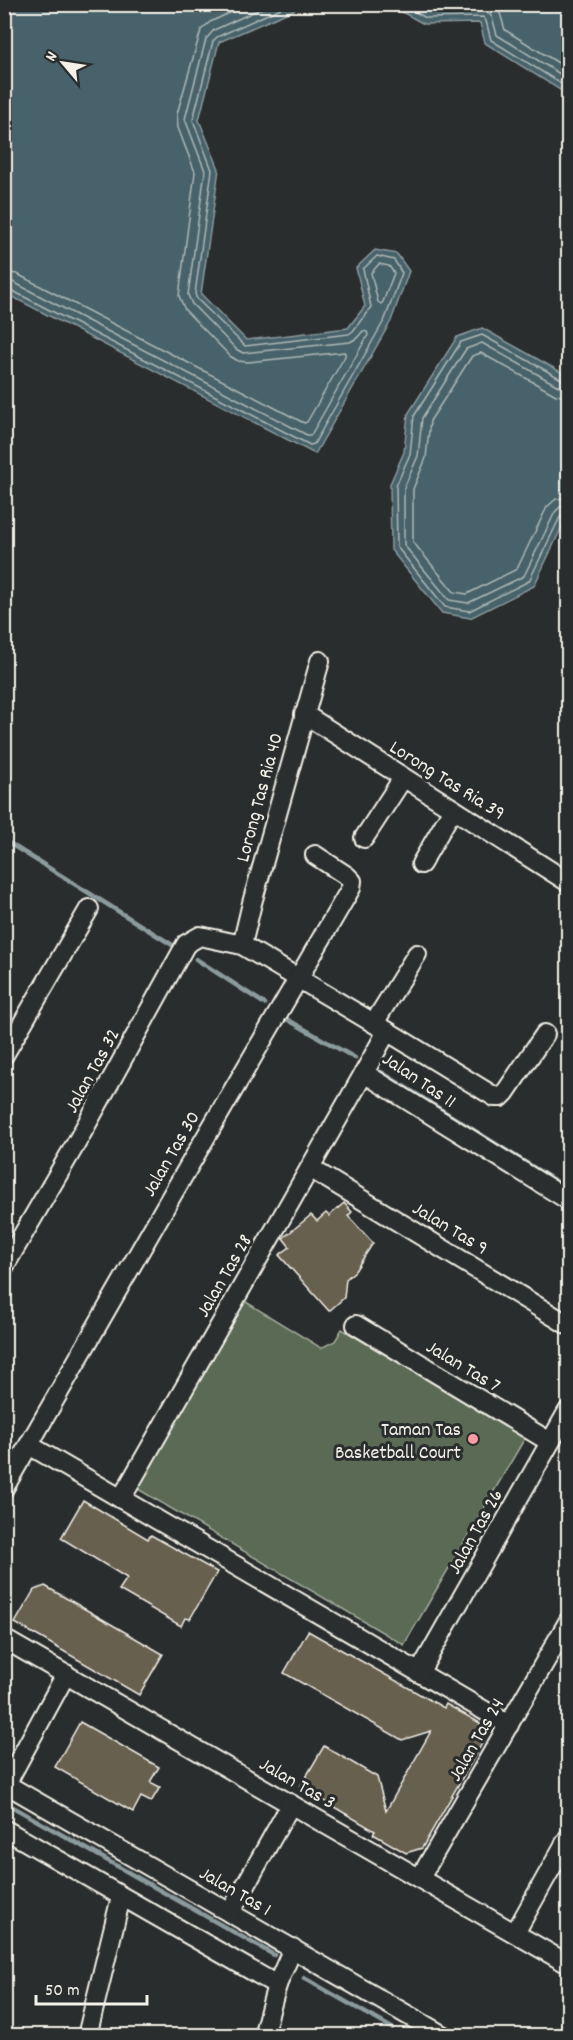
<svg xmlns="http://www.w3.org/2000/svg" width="573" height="2040" viewBox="0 0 573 2040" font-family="Dekko,sans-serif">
<rect width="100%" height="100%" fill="#2a2d2e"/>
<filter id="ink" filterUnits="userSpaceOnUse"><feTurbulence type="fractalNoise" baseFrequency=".0167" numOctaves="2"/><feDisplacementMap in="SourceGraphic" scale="12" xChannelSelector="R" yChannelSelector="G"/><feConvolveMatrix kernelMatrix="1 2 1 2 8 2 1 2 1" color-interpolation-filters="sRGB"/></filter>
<g filter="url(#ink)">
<!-- green -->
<path fill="#5a6b55" stroke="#a7ae9e" stroke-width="1.5" d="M241,1299l80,49 14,-7 7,-12 183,109 -121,207 -273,-160z"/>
<!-- water -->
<g fill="#47626b" stroke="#8c9b9d" stroke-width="1.5">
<path d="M4,5h301l-86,37 -20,78 20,49 -18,125 45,46 102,-12 17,-22 -9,-38 19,-18 22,4 12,17 -18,50 -76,133 -310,-161z"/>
<path d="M389,5h179v90l-83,-52 -5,-20 -56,1z"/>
<path d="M482,328l86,48v138l-34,72 -64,32 -28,-5 -51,-63 -1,-66 14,-32 4,-38 49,-77z"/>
</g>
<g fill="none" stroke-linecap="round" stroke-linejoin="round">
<!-- shore -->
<g stroke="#afb8b6" stroke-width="1.5">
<path d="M401,4l25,14 57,-1 3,4 5,19 77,48"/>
<path d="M416,4l12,7 57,-1 7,7 5,18 71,44"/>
<path d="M493,4l7,9 5,17 63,39"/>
<path d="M379,264l10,2 5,7 -11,29 -2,2 -3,-2 -7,-29z"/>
<path d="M4,272l13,2 287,149 3,-1 38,-66v-4l-97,10 -10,-1 -8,-5 -45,-46 -6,-14 16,-124 -17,-44 -1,-14 24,-84 9,-8 39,-18"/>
<path d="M4,281l9,1 294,153h4l57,-100 -1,-3 -4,-1 -6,7 -7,4 -107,11 -7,-4 -44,-45 -4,-9 17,-124 -20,-52 21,-80 8,-9 57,-26"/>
<path d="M4,288l5,1 301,156 4,-1 71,-125 17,-46 -8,-13 -17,-4 -14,13 8,38 -18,24 -4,3 -104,12 -48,-47 -2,-5 17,-124 -19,-50 20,-79 4,-4 73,-33"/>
<path d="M568,381l-5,-1 -81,-45 -21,7 -47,74 -4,38 -14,32 1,61 48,60 24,4 60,-30 31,-64 4,-3 4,-1"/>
<path d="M568,388l-8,-1 -78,-44 -16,6 -44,69 -4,38 -14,32v57l45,55 19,3 56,-27 31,-64 5,-5 8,-1"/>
<path d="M568,397l-12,-2 -75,-42 -9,3 -42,65 -4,37 -13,31v53l41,50 13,2 50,-25 30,-62 9,-8 12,-2"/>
</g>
<!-- stream -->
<g stroke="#8c9b9d" stroke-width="4.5">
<path d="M4,840l170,106"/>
<path d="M196,959l69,45"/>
<path d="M283,1017l72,41"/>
<path d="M381,1072l187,117"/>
<path d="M13,1807l261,148"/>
<path d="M304,1978l88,50"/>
</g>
</g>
<!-- building -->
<g fill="#676050" stroke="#f4f1e8" stroke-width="1.5">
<path d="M344,1203l8,9 -4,4 25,27 -18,28 -9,8 -2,19 -15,13 -50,-56 11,-8 -7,-9 28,-23 6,6 9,-8 3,3z"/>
<path d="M83,1500l65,39 3,-4 66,37 -27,47 -5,-1 -4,8 -62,-36 8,-12 -66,-40z"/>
<path d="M45,1586l118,68 -24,41 -124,-72 19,-33z"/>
<path d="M308,1631l136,77 2,-4 34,19 4,17 -62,108 -16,5 -33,-19 2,-3 -75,-44 24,-41 53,31 9,34 45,-80 -29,9 -118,-67z"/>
<path d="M80,1722l79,45 -9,15 10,5 -9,15 -10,-5 -8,15 -78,-45z"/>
</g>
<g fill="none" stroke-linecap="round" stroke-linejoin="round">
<!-- street casing -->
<g stroke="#f4f1e8" stroke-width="22">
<g id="street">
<path d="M304,714l264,168"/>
<path d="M364,838l39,-60"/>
<path d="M421,864l32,-55"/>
<path d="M242,945l10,-42 68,-242"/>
<path d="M374,1023l43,-69"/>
<path d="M387,1031l108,66h6l4,-4 40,-59"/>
<path d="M4,1055l85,-146"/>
<path d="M310,1168l258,157"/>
<path d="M4,1267l74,-127 108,-196 14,-8 42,9 145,86 -23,42 204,127"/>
<path d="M356,1325l194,117"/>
<path d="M29,1445l480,280"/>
<path d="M4,1488l168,-293 179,-307 1,-7 -5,-5 -32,-21"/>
<path d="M121,1499l243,-426"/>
<path d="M4,1639l564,325"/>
<path d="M419,1673l149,-262"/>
<path d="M4,1783l440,253"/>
<path d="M4,1788l62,-114"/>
<path d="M4,1829l273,156"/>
<path d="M420,1878l148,-256"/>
<path d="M230,1913l61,-109"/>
<path d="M515,1933l53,-95"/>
<path d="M87,2036l34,-139"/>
<path d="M263,2036l14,-51 16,-37"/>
</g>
</g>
<!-- street -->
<use href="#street" stroke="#2a2d2e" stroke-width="18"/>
</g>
</g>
<!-- markers -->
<circle fill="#ff9aa2" stroke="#2a2d2e" stroke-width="2" cx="473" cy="1439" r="6"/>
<g text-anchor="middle" stroke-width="6" stroke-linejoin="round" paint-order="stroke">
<!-- street labels -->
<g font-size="20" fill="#f4f1e8" stroke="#2a2d2e">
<text transform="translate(448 779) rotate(32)" y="7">Lorong Tas Ria 39</text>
<text transform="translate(258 797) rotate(-75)" y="7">Lorong Tas Ria 40</text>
<text transform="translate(91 1070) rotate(-61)" y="7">Jalan Tas 32</text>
<text transform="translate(420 1079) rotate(34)" y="7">Jalan Tas 11</text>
<text transform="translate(170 1153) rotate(-60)" y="7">Jalan Tas 30</text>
<text transform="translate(451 1227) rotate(31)" y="7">Jalan Tas 9</text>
<text transform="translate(223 1275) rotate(-60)" y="7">Jalan Tas 28</text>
<text transform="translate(464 1365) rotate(31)" y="7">Jalan Tas 7</text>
<text transform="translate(474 1531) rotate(-61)" y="7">Jalan Tas 26</text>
<text transform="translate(475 1739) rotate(-60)" y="7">Jalan Tas 24</text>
<text transform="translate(298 1782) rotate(30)" y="7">Jalan Tas 3</text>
<text transform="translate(236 1890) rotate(30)" y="7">Jalan Tas 1</text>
</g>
<!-- poi labels -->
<g font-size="20" fill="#f4f1e8" stroke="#2a2d2e" text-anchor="end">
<text x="461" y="1435">Taman Tas<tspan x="461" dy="23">Basketball Court</tspan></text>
</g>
</g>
<!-- margin -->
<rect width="573" height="2040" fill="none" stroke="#2a2d2e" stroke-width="24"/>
<rect x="12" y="12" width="549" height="2016" fill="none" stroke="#f4f1e8" stroke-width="2" filter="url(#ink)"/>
<!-- north arrow -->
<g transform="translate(63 63) rotate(299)" stroke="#2a2d2e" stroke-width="4.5" paint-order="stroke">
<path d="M0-4.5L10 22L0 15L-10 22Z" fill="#f4f1e8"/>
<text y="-9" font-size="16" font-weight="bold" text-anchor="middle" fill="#f4f1e8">N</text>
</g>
<!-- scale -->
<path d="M36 1995v9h111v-9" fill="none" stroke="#f4f1e8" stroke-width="3"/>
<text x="45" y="1995" font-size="18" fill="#f4f1e8" stroke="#2a2d2e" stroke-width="4.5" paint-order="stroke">50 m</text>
</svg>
